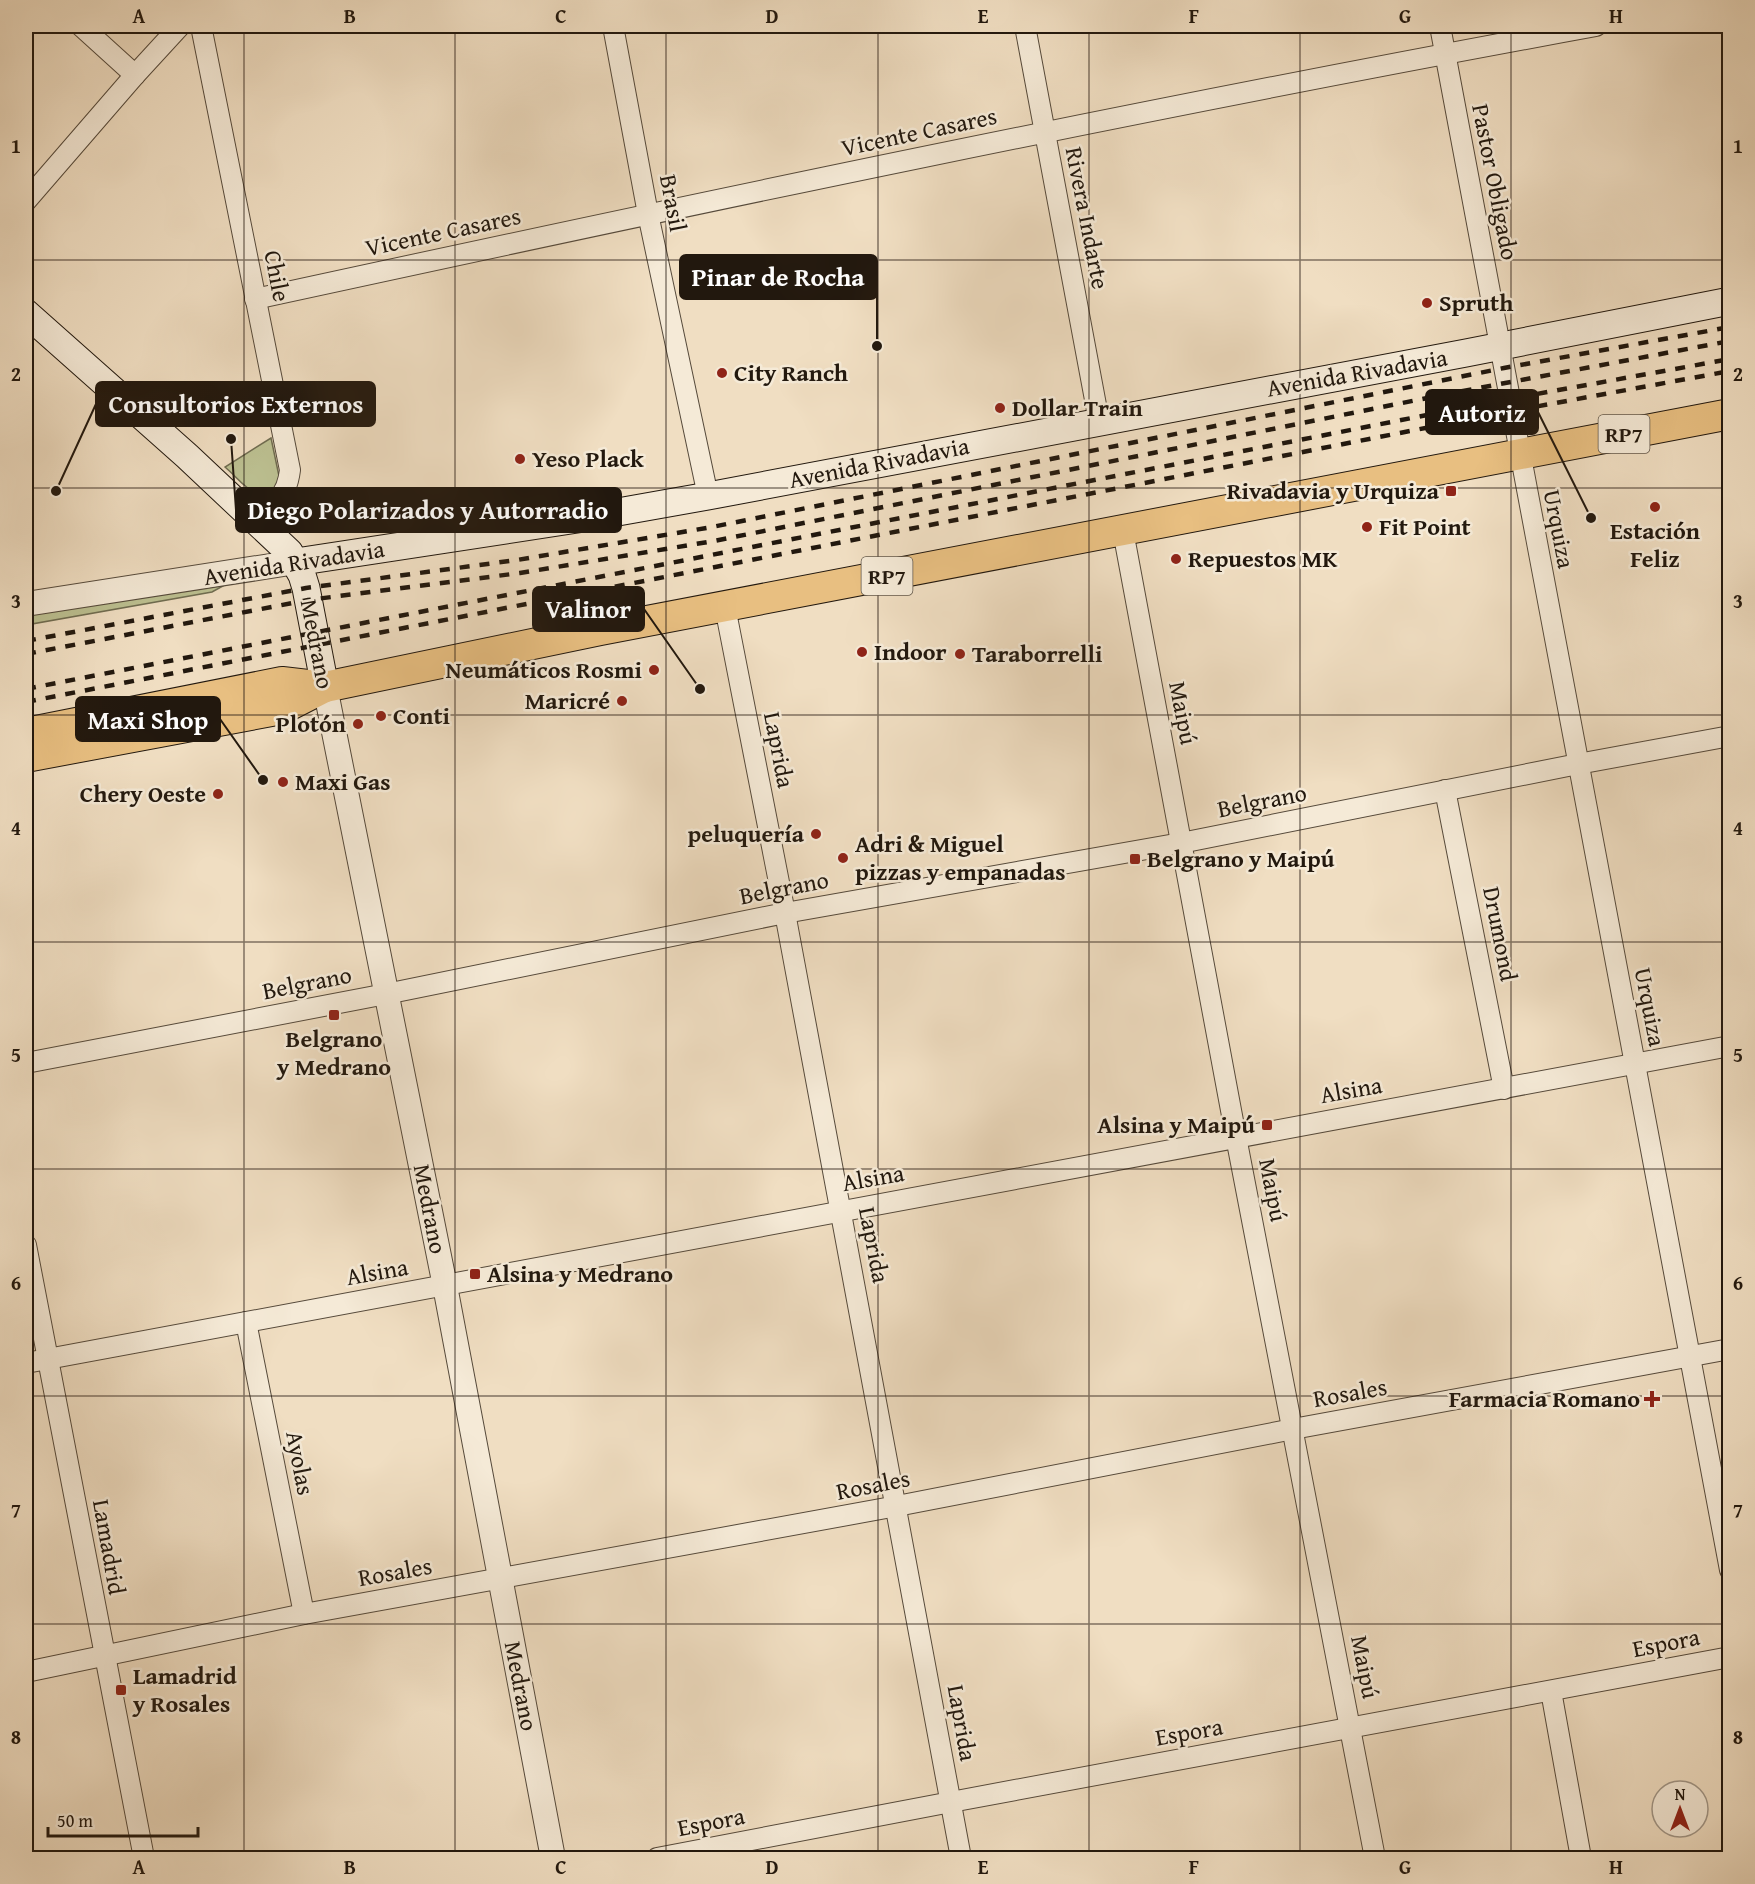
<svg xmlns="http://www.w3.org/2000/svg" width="1755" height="1884" viewBox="0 0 1755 1884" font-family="'Gentium Book Plus',serif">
<rect width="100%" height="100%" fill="#f0dec2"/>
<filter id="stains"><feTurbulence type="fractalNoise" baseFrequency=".00333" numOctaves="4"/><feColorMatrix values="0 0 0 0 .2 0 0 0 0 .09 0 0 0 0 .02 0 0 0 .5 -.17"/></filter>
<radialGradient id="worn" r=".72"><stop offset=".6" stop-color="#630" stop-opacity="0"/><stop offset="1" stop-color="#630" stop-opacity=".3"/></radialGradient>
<!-- green -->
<g fill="#bcc091" stroke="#6f6c50" stroke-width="1.5">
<path d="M271,438l8,38 -1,9c-24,20 -34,-2 -53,-18z"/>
<path d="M207,584l16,2 -11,6 -186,33v-10z"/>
</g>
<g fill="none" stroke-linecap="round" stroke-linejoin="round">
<!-- minor casing -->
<g stroke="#564a3b" stroke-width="22">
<g id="minor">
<path d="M81,26l54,49"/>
<path d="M201,26l89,444c-4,32 -17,33 -46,40"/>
<path d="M613,26l35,188 60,282"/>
<path d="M1025,26l74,395"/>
<path d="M1440,26l290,1544"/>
<path d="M26,201l109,-126 45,-49"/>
<path d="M255,299c446,-97 892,-191 1341,-273"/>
<path d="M1123,531l113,606 139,721"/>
<path d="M725,607l60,306 176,945"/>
<path d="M1445,790l59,299"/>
<path d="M26,1063l360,-69 399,-81 396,-70 397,-79 152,-28"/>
<path d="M26,1245l118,613"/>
<path d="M246,1322l58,292"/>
<path d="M26,1363l1704,-317"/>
<path d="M26,1672l278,-58 593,-108 396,-77 437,-80"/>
<path d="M1551,1691l30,167"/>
<path d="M657,1858l294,-56 779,-145"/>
</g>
</g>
<!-- tertiary casing -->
<g stroke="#564a3b" stroke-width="26">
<g id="tertiary">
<path d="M26,604l270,-42"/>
<path d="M325,687l120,599 108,572"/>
</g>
</g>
<!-- secondary casing -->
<g stroke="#22180e" stroke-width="29">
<g id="secondary">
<path d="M26,313l161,143 102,96 13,23 4,13 19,99"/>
<path d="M296,562l288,-44 124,-22 758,-143 264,-52"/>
</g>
</g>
<!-- primary casing -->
<g stroke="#22180e" stroke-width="32">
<g id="primary">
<path d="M26,733l256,-51 43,5 275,-57 1130,-216"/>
<path d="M26,757l256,-48 43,-22"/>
</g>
</g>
<!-- minor -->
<use href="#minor" stroke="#f5ead7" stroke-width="20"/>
<!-- tertiary -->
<use href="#tertiary" stroke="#f5ead7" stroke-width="24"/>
<!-- secondary -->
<use href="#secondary" stroke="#f5ead7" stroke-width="27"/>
<!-- primary -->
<use href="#primary" stroke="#e8bf81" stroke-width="30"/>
<!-- rail -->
<g stroke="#22180e" stroke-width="4.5" stroke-dasharray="10 10" stroke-linecap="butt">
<path d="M26,641l280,-53 211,-28 195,-33 792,-159 226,-41"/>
<path d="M26,654l282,-54 212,-27 194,-32 738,-148 278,-52"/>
<path d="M26,689l1483,-290 221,-40"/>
<path d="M26,702l1486,-291 218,-40"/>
</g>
</g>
<!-- grid -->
<path fill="none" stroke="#22180e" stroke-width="1.5" stroke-opacity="0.55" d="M244,26v1832M455,26v1832M666,26v1832M878,26v1832M1089,26v1832M1300,26v1832M1511,26v1832M26,260h1704M26,488h1704M26,715h1704M26,942h1704M26,1169h1704M26,1396h1704M26,1624h1704"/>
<!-- markers -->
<g fill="#8f2418" stroke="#f5ead7" stroke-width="2">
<circle cx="1427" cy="303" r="6"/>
<circle cx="722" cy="373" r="6"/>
<circle cx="1000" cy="408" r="6"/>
<circle cx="520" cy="459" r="6"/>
<rect x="1445" y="485" width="12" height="12" rx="3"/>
<circle cx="1655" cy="507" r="6"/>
<circle cx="1367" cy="527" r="6"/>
<circle cx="1176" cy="559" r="6"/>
<circle cx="862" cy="652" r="6"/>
<circle cx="960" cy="654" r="6"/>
<circle cx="654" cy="670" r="6"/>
<circle cx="622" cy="701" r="6"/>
<circle cx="381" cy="716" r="6"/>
<circle cx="358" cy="724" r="6"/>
<circle cx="283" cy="782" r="6"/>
<circle cx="218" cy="794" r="6"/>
<circle cx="816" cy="834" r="6"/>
<circle cx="843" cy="858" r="6"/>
<rect x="1129" y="853" width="12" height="12" rx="3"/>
<rect x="328" y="1009" width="12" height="12" rx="3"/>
<rect x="1261" y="1119" width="12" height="12" rx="3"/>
<rect x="469" y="1268" width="12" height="12" rx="3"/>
<path d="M1649 1390h6v6h6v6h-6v6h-6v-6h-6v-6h6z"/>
<rect x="115" y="1684" width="12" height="12" rx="3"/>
</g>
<g text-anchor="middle" stroke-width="5" stroke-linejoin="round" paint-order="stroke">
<!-- shield labels -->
<g fill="#f5ead7" stroke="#61574a" stroke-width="1.5">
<rect x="1598.5" y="415" width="51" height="38" rx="4.5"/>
<rect x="861.5" y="557" width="51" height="38" rx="4.5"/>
</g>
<g font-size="22" font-weight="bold" fill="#22180e">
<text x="1624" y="442">RP7</text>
<text x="887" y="584">RP7</text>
</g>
<!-- street labels -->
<g font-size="24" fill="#22180e" stroke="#f5ead7">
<text transform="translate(919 132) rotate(-12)" y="8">Vicente Casares</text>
<text transform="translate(1495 182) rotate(79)" y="8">Pastor Obligado</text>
<text transform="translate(673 203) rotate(79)" y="8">Brasil</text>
<text transform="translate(1087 218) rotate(79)" y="8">Rivera Indarte</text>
<text transform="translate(443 232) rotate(-12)" y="8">Vicente Casares</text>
<text transform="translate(277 276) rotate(79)" y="8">Chile</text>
<text transform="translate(1357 373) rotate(-10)" y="8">Avenida Rivadavia</text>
<text transform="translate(879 463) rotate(-11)" y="8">Avenida Rivadavia</text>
<text transform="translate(1559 529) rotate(79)" y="8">Urquiza</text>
<text transform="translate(294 563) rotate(-9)" y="8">Avenida Rivadavia</text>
<text transform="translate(317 644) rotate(79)" y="8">Medrano</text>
<text transform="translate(1183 713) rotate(79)" y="8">Maipú</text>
<text transform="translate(779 750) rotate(79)" y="8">Laprida</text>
<text transform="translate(1262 801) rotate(-11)" y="8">Belgrano</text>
<text transform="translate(784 888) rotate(-11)" y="8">Belgrano</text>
<text transform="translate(1500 934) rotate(79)" y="8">Drumond</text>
<text transform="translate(307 983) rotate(-11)" y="8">Belgrano</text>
<text transform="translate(1650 1007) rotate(79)" y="8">Urquiza</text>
<text transform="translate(1351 1090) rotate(-10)" y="8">Alsina</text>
<text transform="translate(873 1178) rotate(-10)" y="8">Alsina</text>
<text transform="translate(1273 1190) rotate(79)" y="8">Maipú</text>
<text transform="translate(430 1209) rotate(79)" y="8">Medrano</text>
<text transform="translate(874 1245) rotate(79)" y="8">Laprida</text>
<text transform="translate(377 1272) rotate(-10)" y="8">Alsina</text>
<text transform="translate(1350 1393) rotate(-10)" y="8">Rosales</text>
<text transform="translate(300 1463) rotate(79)" y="8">Ayolas</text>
<text transform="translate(873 1485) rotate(-11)" y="8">Rosales</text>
<text transform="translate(109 1547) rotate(80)" y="8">Lamadrid</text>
<text transform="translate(395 1572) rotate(-10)" y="8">Rosales</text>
<text transform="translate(1666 1643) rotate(-11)" y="8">Espora</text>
<text transform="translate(1365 1667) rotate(79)" y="8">Maipú</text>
<text transform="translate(521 1686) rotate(79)" y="8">Medrano</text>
<text transform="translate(962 1723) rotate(80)" y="8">Laprida</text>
<text transform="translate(1189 1732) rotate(-10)" y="8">Espora</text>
<text transform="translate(711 1822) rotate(-11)" y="8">Espora</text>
</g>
<!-- poi labels -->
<g font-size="24" font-weight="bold" fill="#22180e" stroke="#f5ead7" text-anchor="start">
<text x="1439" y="311">Spruth</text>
<text x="734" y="381">City Ranch</text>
<text x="1012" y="416">Dollar Train</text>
<text x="532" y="467">Yeso Plack</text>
<text x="1439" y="499" text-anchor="end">Rivadavia y Urquiza</text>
<text x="1379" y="535">Fit Point</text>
<text x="1655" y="539" text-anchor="middle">Estación<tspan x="1655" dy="28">Feliz</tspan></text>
<text x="1188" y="567">Repuestos MK</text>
<text x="874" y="660">Indoor</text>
<text x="972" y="662">Taraborrelli</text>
<text x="642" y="678" text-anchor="end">Neumáticos Rosmi</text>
<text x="610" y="709" text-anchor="end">Maricré</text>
<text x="393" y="724">Conti</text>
<text x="346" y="732" text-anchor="end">Plotón</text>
<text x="295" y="790">Maxi Gas</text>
<text x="206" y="802" text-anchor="end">Chery Oeste</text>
<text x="804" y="842" text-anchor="end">peluquería</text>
<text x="855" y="852">Adri &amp; Miguel<tspan x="855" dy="28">pizzas y empanadas</tspan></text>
<text x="1147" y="867">Belgrano y Maipú</text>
<text x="334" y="1047" text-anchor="middle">Belgrano<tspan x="334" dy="28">y Medrano</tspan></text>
<text x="1255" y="1133" text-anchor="end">Alsina y Maipú</text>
<text x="487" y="1282">Alsina y Medrano</text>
<text x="1640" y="1407" text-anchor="end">Farmacia Romano</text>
<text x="133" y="1684">Lamadrid<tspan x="133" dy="28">y Rosales</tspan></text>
</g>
</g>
<!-- callouts -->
<path fill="none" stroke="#22180e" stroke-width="2" d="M877 346L877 277M56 491L96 404M1591 518L1538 412M231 439L236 510M700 689L644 609M263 780L220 719"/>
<g fill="#22180e" stroke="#f5ead7" stroke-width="2">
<circle cx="877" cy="346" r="6"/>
<circle cx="56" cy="491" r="6"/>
<circle cx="1591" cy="518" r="6"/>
<circle cx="231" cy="439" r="6"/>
<circle cx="700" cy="689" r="6"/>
<circle cx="263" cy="780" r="6"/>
</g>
<g fill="#22180e" stroke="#22180e" stroke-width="2">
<rect x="680" y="255" width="197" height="44" rx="6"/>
<rect x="96" y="382" width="279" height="44" rx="6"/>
<rect x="1426" y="390" width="112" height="44" rx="6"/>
<rect x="236" y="488" width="385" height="44" rx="6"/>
<rect x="533" y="587" width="111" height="44" rx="6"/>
<rect x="76" y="697" width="144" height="44" rx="6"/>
</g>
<g font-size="26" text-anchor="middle" font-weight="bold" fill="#fff">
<text x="778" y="286">Pinar de Rocha</text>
<text x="236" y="413">Consultorios Externos</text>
<text x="1482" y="422">Autoriz</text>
<text x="428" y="519">Diego Polarizados y Autorradio</text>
<text x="588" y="618">Valinor</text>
<text x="148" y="729">Maxi Shop</text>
</g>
<!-- margin -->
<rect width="1755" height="1884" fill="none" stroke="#f0dec2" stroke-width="66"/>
<!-- north arrow -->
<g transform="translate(1680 1809)"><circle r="28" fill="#f5ead7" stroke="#a19687" stroke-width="1.5"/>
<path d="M0-4.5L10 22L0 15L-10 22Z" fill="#8f2418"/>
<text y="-9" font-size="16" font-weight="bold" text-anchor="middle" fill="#22180e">N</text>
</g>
<!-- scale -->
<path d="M48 1827v9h150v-9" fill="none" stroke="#22180e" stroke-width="3"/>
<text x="57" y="1827" font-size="18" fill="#22180e" stroke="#f5ead7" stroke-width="4.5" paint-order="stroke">50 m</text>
<rect x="33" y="33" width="1689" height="1818" fill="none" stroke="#22180e" stroke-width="2"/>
<g font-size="20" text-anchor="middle" font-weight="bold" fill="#22180e">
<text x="139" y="23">A</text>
<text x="350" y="23">B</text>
<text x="561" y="23">C</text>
<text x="772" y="23">D</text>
<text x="983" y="23">E</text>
<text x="1194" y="23">F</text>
<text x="1405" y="23">G</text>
<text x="1616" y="23">H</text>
<text x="16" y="153">1</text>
<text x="1738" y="153">1</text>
<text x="16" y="381">2</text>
<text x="1738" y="381">2</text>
<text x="16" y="608">3</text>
<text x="1738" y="608">3</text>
<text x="16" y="835">4</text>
<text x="1738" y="835">4</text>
<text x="16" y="1062">5</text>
<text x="1738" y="1062">5</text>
<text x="16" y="1290">6</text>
<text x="1738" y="1290">6</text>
<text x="16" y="1517">7</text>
<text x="1738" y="1517">7</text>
<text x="16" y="1744">8</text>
<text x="1738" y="1744">8</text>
<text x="139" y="1874">A</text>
<text x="350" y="1874">B</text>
<text x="561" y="1874">C</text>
<text x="772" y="1874">D</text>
<text x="983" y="1874">E</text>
<text x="1194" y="1874">F</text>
<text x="1405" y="1874">G</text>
<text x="1616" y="1874">H</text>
</g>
<rect width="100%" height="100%" filter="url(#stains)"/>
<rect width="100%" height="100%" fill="url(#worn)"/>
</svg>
